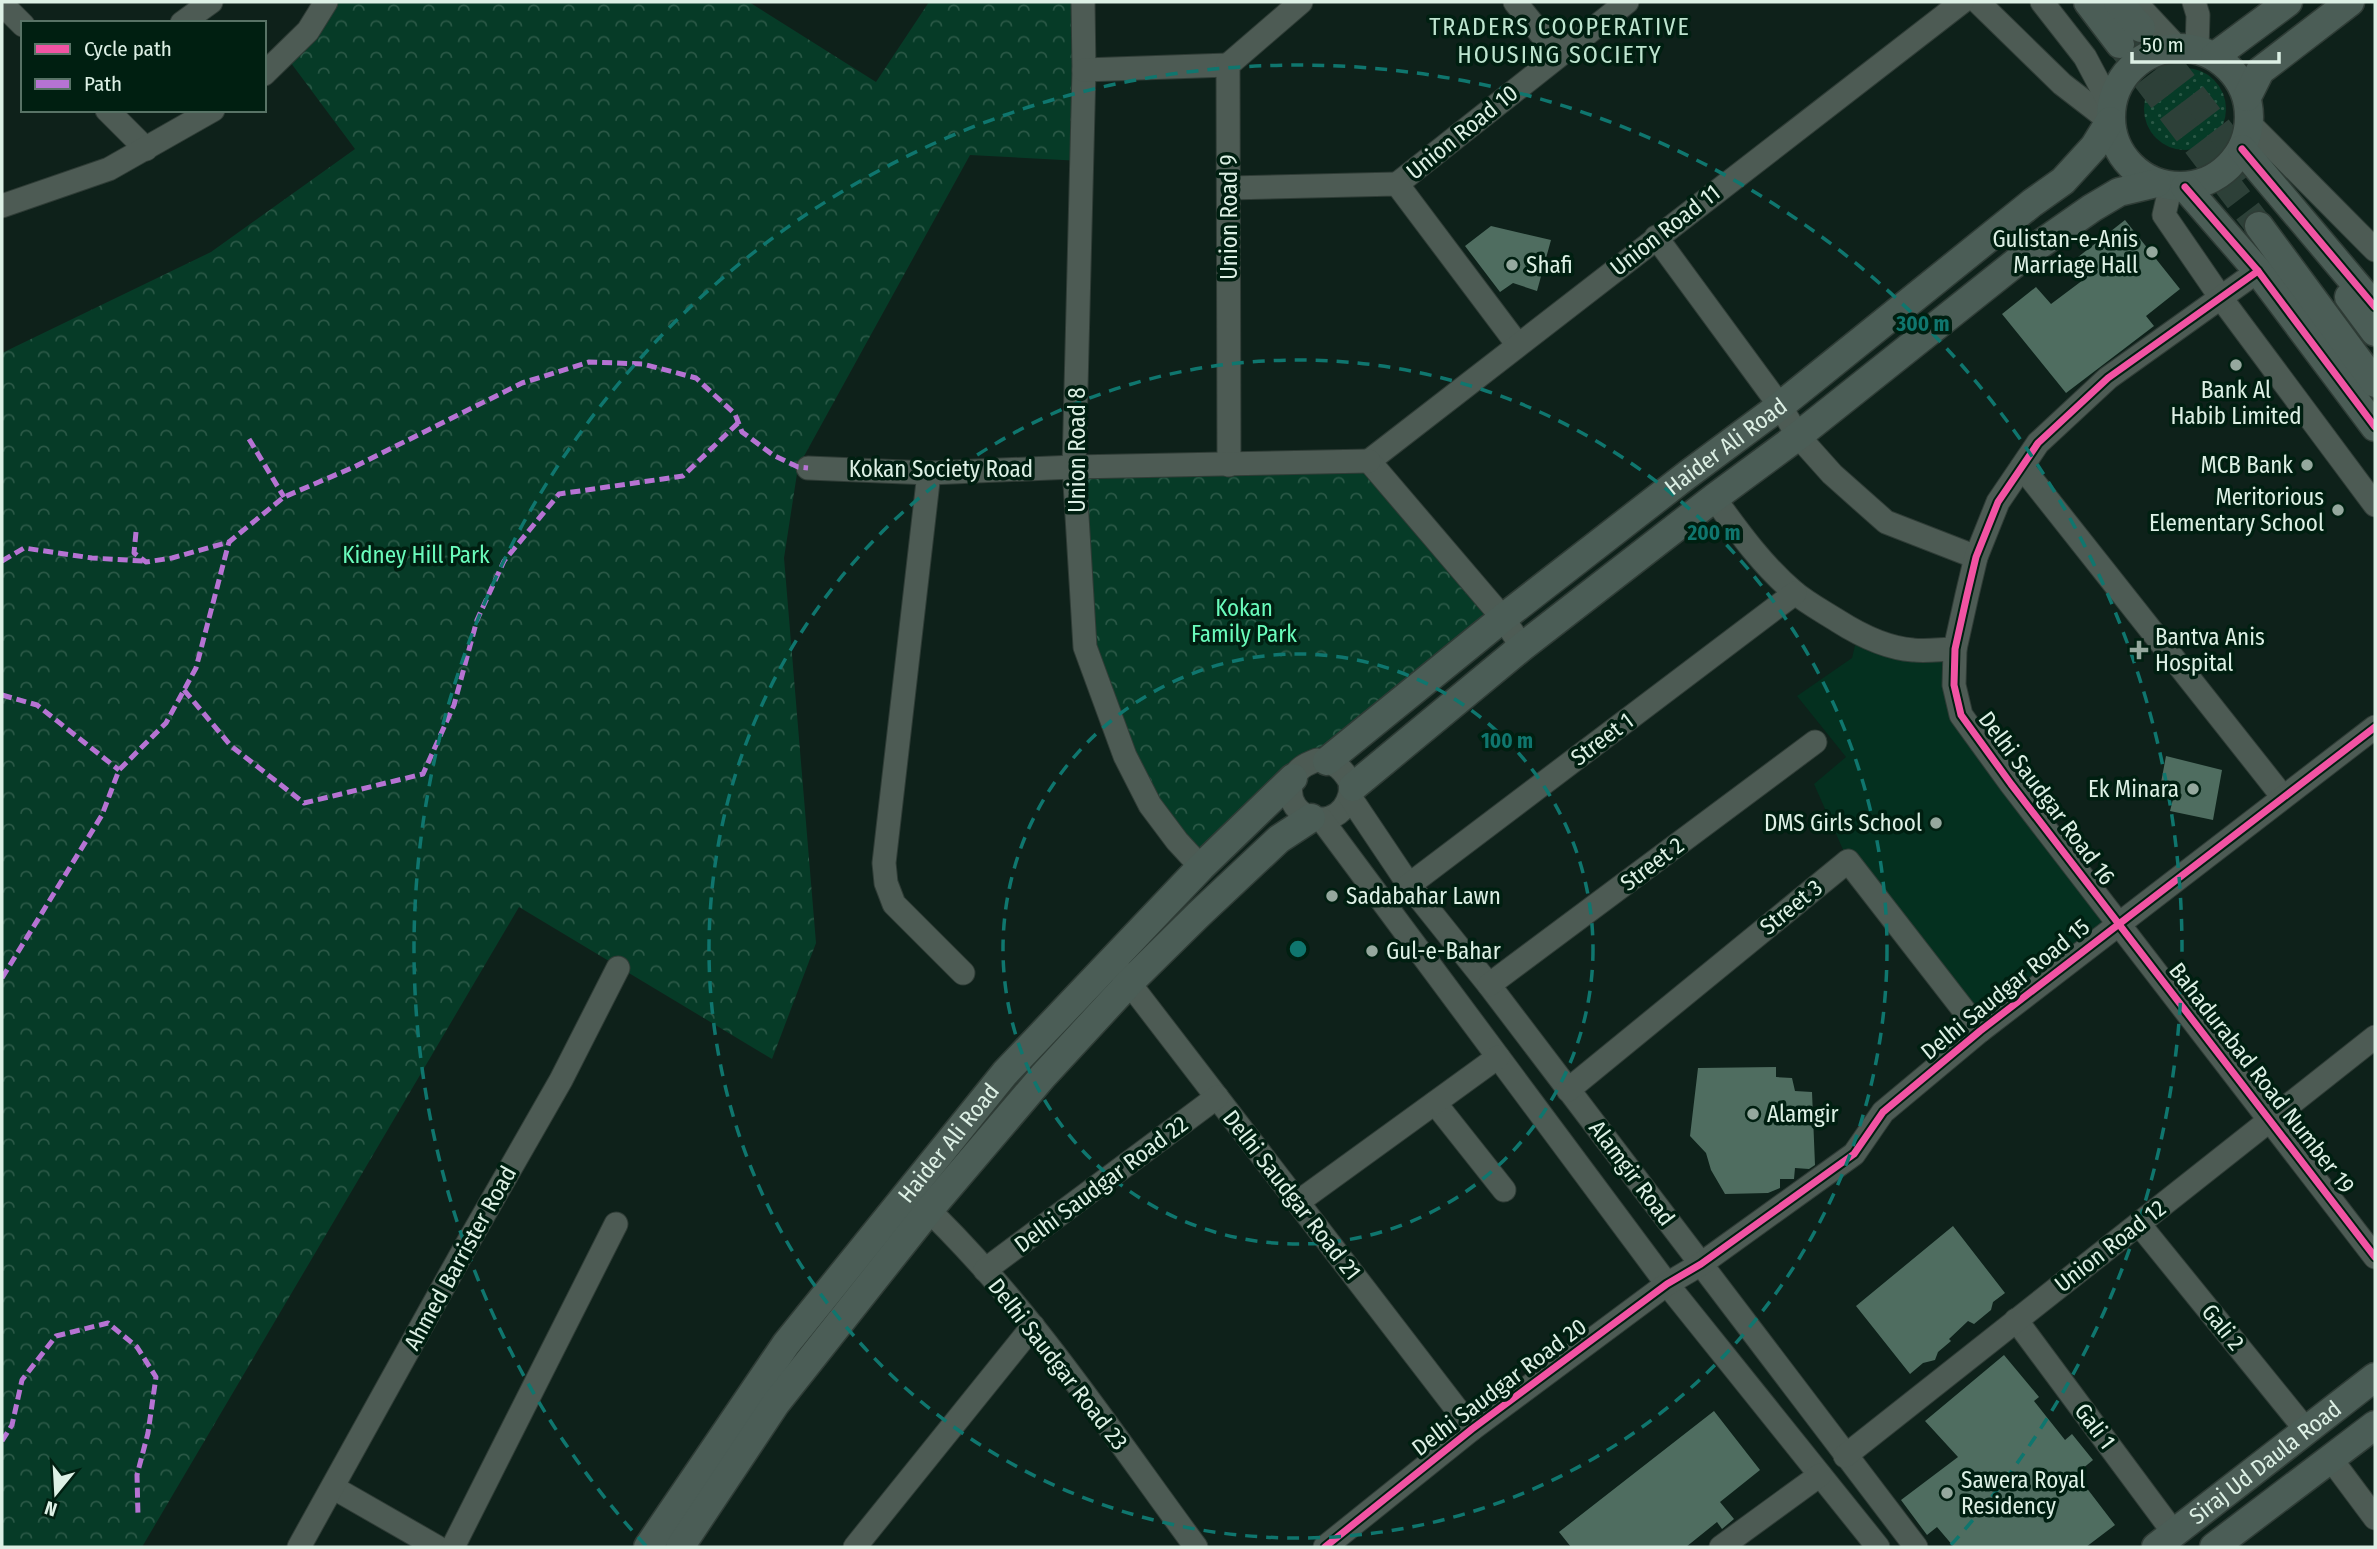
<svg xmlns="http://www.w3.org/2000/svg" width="2377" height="1549" viewBox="0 0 2377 1549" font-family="'Fira Sans Condensed',sans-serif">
<defs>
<pattern id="grass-dots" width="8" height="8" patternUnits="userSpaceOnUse" patternTransform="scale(1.75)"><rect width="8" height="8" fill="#063b27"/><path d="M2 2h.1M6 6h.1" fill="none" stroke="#2a5846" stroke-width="1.8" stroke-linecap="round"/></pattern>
<pattern id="park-crowns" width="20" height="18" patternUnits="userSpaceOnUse" patternTransform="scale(1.75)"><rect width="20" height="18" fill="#063b27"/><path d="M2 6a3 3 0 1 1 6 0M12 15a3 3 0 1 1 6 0" fill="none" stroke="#2a5846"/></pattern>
</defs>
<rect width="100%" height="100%" fill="#0e211a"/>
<!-- built -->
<path fill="#04301f" d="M1858,633l97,16 6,66 157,208 -138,108 -132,-170 -34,-77 32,-27 -49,-61 55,-38z"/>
<!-- grass -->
<circle fill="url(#grass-dots)" cx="2185" cy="109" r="41"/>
<!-- park -->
<g fill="url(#park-crowns)">
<path d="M321,2h428l127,80 53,-80h153v159l-112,-6 -172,312 -14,91 32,385 -44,116 -253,-152 -377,640h-140v-1194l209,-101 144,-103 -70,-94z"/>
<path d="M1369,461l134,157 -241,190 -61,59 -51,-62 -65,-158 -11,-180z"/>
</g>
<!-- building -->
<g fill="#4f6d60">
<path d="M2125,220l55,69 -34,27 8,10 -88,67 -64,-79 34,-27 15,17 36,-27 -14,-16z"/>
<path d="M1491,226l60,14 -14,51 -24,-8 -13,9 -35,-46z"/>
<path d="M2166,756l56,14 -9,50 -43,-9 5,-20 -15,-3z"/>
<path d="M1776,1067v10l16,1 3,13 17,1 3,73 -6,4 -14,-1 -1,11h-14v9l-12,5 -43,1 -14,-24 -5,-17 -16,-17 8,-68z"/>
<path d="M1953,1226l52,67 -12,9 -2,8 -17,14 -6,-3 -19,18 2,2 -13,11 -3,8 -12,3 -13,11 -54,-68z"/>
<path d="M2004,1355l35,42 -5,4 31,39 7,-6 21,26 -17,14 39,51 -29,22h-132l-17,-20 -10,8 -26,-35 57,-43 -33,-36z"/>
<path d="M1714,1411l46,59 -40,32 14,17 -12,10 -5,-7 -31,25h-115l-12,-15z"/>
</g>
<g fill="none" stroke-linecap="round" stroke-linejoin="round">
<!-- major-tunnel -->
<g stroke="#2d4038" stroke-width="28" stroke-dasharray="28 14" stroke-linecap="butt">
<path d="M2141,28l111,145"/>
<path d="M2120,44l139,182"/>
</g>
<!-- minor casing -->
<g stroke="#2f3c36" stroke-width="25">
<g id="minor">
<path d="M1083,2l1,68 -10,397 11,180 40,109 25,49 27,36 24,26"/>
<path d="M1515,2l43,53"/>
<path d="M1978,2l84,82 48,37"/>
<path d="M2042,2l43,55 26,49"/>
<path d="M2135,2l44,47"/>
<path d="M2194,2l4,13 -1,36"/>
<path d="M2,4l21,21"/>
<path d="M182,23l29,-21"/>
<path d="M1084,70l144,-5"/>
<path d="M264,74l44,-43 18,-29"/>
<path d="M107,110l39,39"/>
<path d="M2250,124l125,126"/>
<path d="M1397,184l230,-182"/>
<path d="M2171,185l-7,30 57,83 154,207"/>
<path d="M1229,188l168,-4 121,161"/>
<path d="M2,206l107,-37 104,-59"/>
<path d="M1656,237l124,169 18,30 34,38 54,48 90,35"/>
<path d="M2258,271l-150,107 -70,65 -40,59 -22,55 -9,38 -12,54 -1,36 7,30 50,69 364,473"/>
<path d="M1369,461l593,-459"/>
<path d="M1369,461l134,157 19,29"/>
<path d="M1229,465l-1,-400 73,-63"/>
<path d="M2022,467l261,330"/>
<path d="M808,468l121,5 145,-6 295,-6"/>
<path d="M929,473l-45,390 2,20 8,21 69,69"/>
<path d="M1714,498c24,33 48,67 80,94 13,11 30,20 44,29 22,14 48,27 75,29 13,2 29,-1 42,-1"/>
<path d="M1317,760c19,1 27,10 36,27h-2c-5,51 -71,35 -59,-6 4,-12 14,-17 25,-21z"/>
<path d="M1350,797l59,88 80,100 427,562"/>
<path d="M1322,820l345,464 211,263"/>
<path d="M1409,885l386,-292"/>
<path d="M1120,971l352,458"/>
<path d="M1489,985l326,-243"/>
<path d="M1568,1090l280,-229 132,170"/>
<path d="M1435,1103l69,87"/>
<path d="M916,1198c109,102 192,230 280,349"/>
<path d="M1298,1202l200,-145"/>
<path d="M2139,1224l167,206"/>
<path d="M985,1270l232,-173"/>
<path d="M2016,1320l158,213"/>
<path d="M1845,1456l530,-419"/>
<path d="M2331,1459l44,59"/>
<path d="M334,1488l103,59"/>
<path d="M299,1547l167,-301 95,-166 57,-112"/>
<path d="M453,1547l163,-323"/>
<path d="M855,1547l178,-221"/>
<path d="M1325,1547l147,-118 195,-145 34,-20 153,-110 29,-42 97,-81 395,-304"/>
<path d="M1721,1547l99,-72"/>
</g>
</g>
<!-- major casing -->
<g stroke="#2f3c36" stroke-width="31">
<g id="major">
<path d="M2088,2l32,42"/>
<path d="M2118,2l23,26"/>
<circle cx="2180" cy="117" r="69"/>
<path d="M2215,56l73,-54"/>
<path d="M2247,97l13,-26 90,-69"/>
<path d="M2242,149l133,158"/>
<path d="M2185,187l73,84 117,156"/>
<path d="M2259,226l116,157"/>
<path d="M2349,297l26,35"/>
<path id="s1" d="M1327,761l176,-143 184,-143 93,-69 252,-203 31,-22 31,-34 16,-26"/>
<path d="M1353,787l169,-140 192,-149 84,-62 231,-184 63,-44 27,-16 38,-9"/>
<path id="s2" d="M648,1547l138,-203 219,-271 196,-206 92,-89"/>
<path d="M680,1547l96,-144 153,-193 114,-134 86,-93 69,-68 81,-76 32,-21"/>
<path id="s3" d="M2156,1547l219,-170"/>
<path d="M2214,1547l161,-122"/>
</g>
</g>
<!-- minor -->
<use href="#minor" stroke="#4d5b54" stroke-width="23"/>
<!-- major -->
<use href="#major" stroke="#4b5d56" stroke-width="28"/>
<!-- quiet -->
<g stroke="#b673d3" stroke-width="5" stroke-dasharray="10 5" stroke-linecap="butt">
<path d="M249,439l35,58"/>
<path d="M136,532l-2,21 12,9 26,-4 57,-16 55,-45 70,-30 168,-84 67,-21 54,2 53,14 39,36 7,18 31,23 25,12 10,1"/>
<path d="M2,561l22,-13 68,10 51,3"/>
<path d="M184,690l47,56 73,57 119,-29 31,-69 23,-85 27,-59 55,-67 124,-18 55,-53"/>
<path d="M2,695l35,10 82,65"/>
<path d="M2,978l100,-163 17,-45 47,-47 30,-55 33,-126"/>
<path d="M2,1441l10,-16 10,-45 34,-44 52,-13 29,24 19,30 -8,56 -11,42 1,41"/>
</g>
<!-- cycleway casing -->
<g stroke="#001f11" stroke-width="11">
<g id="cycleway">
<path d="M2242,149l133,158"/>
<path d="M2185,187l73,84 117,156"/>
<path d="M2258,271l-150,107 -70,65 -40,59 -22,55 -9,38 -12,54 -1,36 7,30 50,69 364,473"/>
<path d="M1325,1547l147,-118 195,-145 34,-20 153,-110 29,-42 97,-81 395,-304"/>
</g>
</g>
<!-- cycleway -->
<use href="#cycleway" stroke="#f153a3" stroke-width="7"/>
</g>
<!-- distance rings -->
<g fill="none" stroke="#0f766e" stroke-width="3.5" stroke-dasharray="12 9">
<circle cx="1298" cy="949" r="295"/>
<circle cx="1298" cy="949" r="589"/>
<path d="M646 1546A884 884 0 1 1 1950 1546"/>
</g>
<!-- markers -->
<g fill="#95a89e" stroke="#001f11" stroke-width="2.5">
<circle cx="2152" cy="252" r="7"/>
<circle cx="1512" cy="265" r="7"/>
<circle cx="2236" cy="365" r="7"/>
<circle cx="2307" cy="465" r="7"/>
<circle cx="2338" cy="510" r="7"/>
<path d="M2135.5 639.5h7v7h7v7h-7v7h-7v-7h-7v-7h7z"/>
<circle cx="2193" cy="789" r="7"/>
<circle cx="1936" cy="823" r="7"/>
<circle cx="1332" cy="896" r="7"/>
<circle cx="1372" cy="951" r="7"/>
<circle cx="1753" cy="1114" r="7"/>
<circle cx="1947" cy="1493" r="7"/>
</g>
<g text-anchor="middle" stroke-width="7" stroke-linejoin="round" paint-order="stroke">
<!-- street labels -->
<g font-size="23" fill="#ddf0e5" stroke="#001f11">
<text transform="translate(1462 132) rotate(-39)" y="8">Union Road 10</text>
<text transform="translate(1229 217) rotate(-90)" y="8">Union Road 9</text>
<text transform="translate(1665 230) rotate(-38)" y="8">Union Road 11</text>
<text dy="8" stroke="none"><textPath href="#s1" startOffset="508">Haider Ali Road</textPath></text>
<text transform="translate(1077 450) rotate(-90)" y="8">Union Road 8</text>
<text x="941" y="477">Kokan Society Road</text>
<text transform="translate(1602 739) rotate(-37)" y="8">Street 1</text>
<text transform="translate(2047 798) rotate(53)" y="8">Delhi Saudgar Road 16</text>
<text transform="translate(1652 864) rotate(-37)" y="8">Street 2</text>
<text transform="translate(1791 907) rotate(-39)" y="8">Street 3</text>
<text transform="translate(2005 989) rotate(-39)" y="8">Delhi Saudgar Road 15</text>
<text transform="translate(2262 1078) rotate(52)" y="8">Bahadurabad Road Number 19</text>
<text dy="8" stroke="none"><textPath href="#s2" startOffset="504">Haider Ali Road</textPath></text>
<text transform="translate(1632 1173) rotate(53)" y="8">Alamgir Road</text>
<text transform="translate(1101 1184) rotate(-37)" y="8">Delhi Saudgar Road 22</text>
<text transform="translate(1292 1195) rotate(52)" y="8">Delhi Saudgar Road 21</text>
<text transform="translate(2110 1246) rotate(-38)" y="8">Union Road 12</text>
<text transform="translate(460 1258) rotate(-61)" y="8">Ahmed Barrister Road</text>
<text transform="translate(2223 1327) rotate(51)" y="8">Gali 2</text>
<text transform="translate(1058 1364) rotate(52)" y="8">Delhi Saudgar Road 23</text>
<text transform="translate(1499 1387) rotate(-37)" y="8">Delhi Saudgar Road 20</text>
<text transform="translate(2095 1426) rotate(53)" y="8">Gali 1</text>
<text dy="8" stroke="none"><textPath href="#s3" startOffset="138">Siraj Ud Daula Road</textPath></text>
</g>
<!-- poi labels -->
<g font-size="23" fill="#ddf0e5" stroke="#001f11" text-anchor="start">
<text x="2138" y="247" text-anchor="end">Gulistan-e-Anis<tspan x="2138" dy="26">Marriage Hall</tspan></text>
<text x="1526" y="273">Shafi</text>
<text x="2236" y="398" text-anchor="middle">Bank Al<tspan x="2236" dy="26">Habib Limited</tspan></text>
<text x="2293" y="473" text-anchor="end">MCB Bank</text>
<text x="2324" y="505" text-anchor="end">Meritorious<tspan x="2324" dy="26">Elementary School</tspan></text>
<text x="2155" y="645">Bantva Anis<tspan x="2155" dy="26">Hospital</tspan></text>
<text x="2179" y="797" text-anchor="end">Ek Minara</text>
<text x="1922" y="831" text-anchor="end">DMS Girls School</text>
<text x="1346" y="904">Sadabahar Lawn</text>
<text x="1386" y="959">Gul-e-Bahar</text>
<text x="1767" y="1122">Alamgir</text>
<text x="1961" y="1488">Sawera Royal<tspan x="1961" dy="26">Residency</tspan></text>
</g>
<!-- park labels -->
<g font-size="23" fill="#6afcbc" stroke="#001f11">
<text x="416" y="563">Kidney Hill Park</text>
<text x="1244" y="616">Kokan<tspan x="1244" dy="26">Family Park</tspan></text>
</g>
<!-- neighbourhood labels -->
<g font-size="24" letter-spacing="2" fill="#bee5d0" stroke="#001f11">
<text x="1560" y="35">TRADERS COOPERATIVE<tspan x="1560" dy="28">HOUSING SOCIETY</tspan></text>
</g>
</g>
<circle cx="1298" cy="949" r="10" fill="#0f766e" stroke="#001f11" stroke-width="3.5"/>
<g font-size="21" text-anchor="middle" font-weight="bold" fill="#0f766e" stroke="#001f11" stroke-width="7" stroke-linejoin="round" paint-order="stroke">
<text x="1923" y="331">300 m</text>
<text x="1714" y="540">200 m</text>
<text x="1507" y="748">100 m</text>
</g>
<!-- border -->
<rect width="2377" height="1549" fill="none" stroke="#ddf0e5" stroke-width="7"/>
<!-- legend -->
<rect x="21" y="21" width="245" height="91" fill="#001f11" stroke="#587366" stroke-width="2"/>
<rect x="35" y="44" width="35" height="10" fill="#f153a3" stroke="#587366" stroke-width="2"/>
<text x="84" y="56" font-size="21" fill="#ddf0e5">Cycle path</text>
<rect x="35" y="79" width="35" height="10" fill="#b673d3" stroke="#587366" stroke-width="2"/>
<text x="84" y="91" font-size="21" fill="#ddf0e5">Path</text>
<!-- north arrow -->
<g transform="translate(56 1493) rotate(198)" stroke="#001f11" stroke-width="5" paint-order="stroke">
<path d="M0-5L12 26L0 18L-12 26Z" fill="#ddf0e5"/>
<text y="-10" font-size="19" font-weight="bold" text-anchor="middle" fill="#ddf0e5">N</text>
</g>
<!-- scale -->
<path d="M2132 52v10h147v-10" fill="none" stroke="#ddf0e5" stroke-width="3.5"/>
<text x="2142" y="52" font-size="21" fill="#ddf0e5" stroke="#001f11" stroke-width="5" paint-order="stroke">50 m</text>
</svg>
